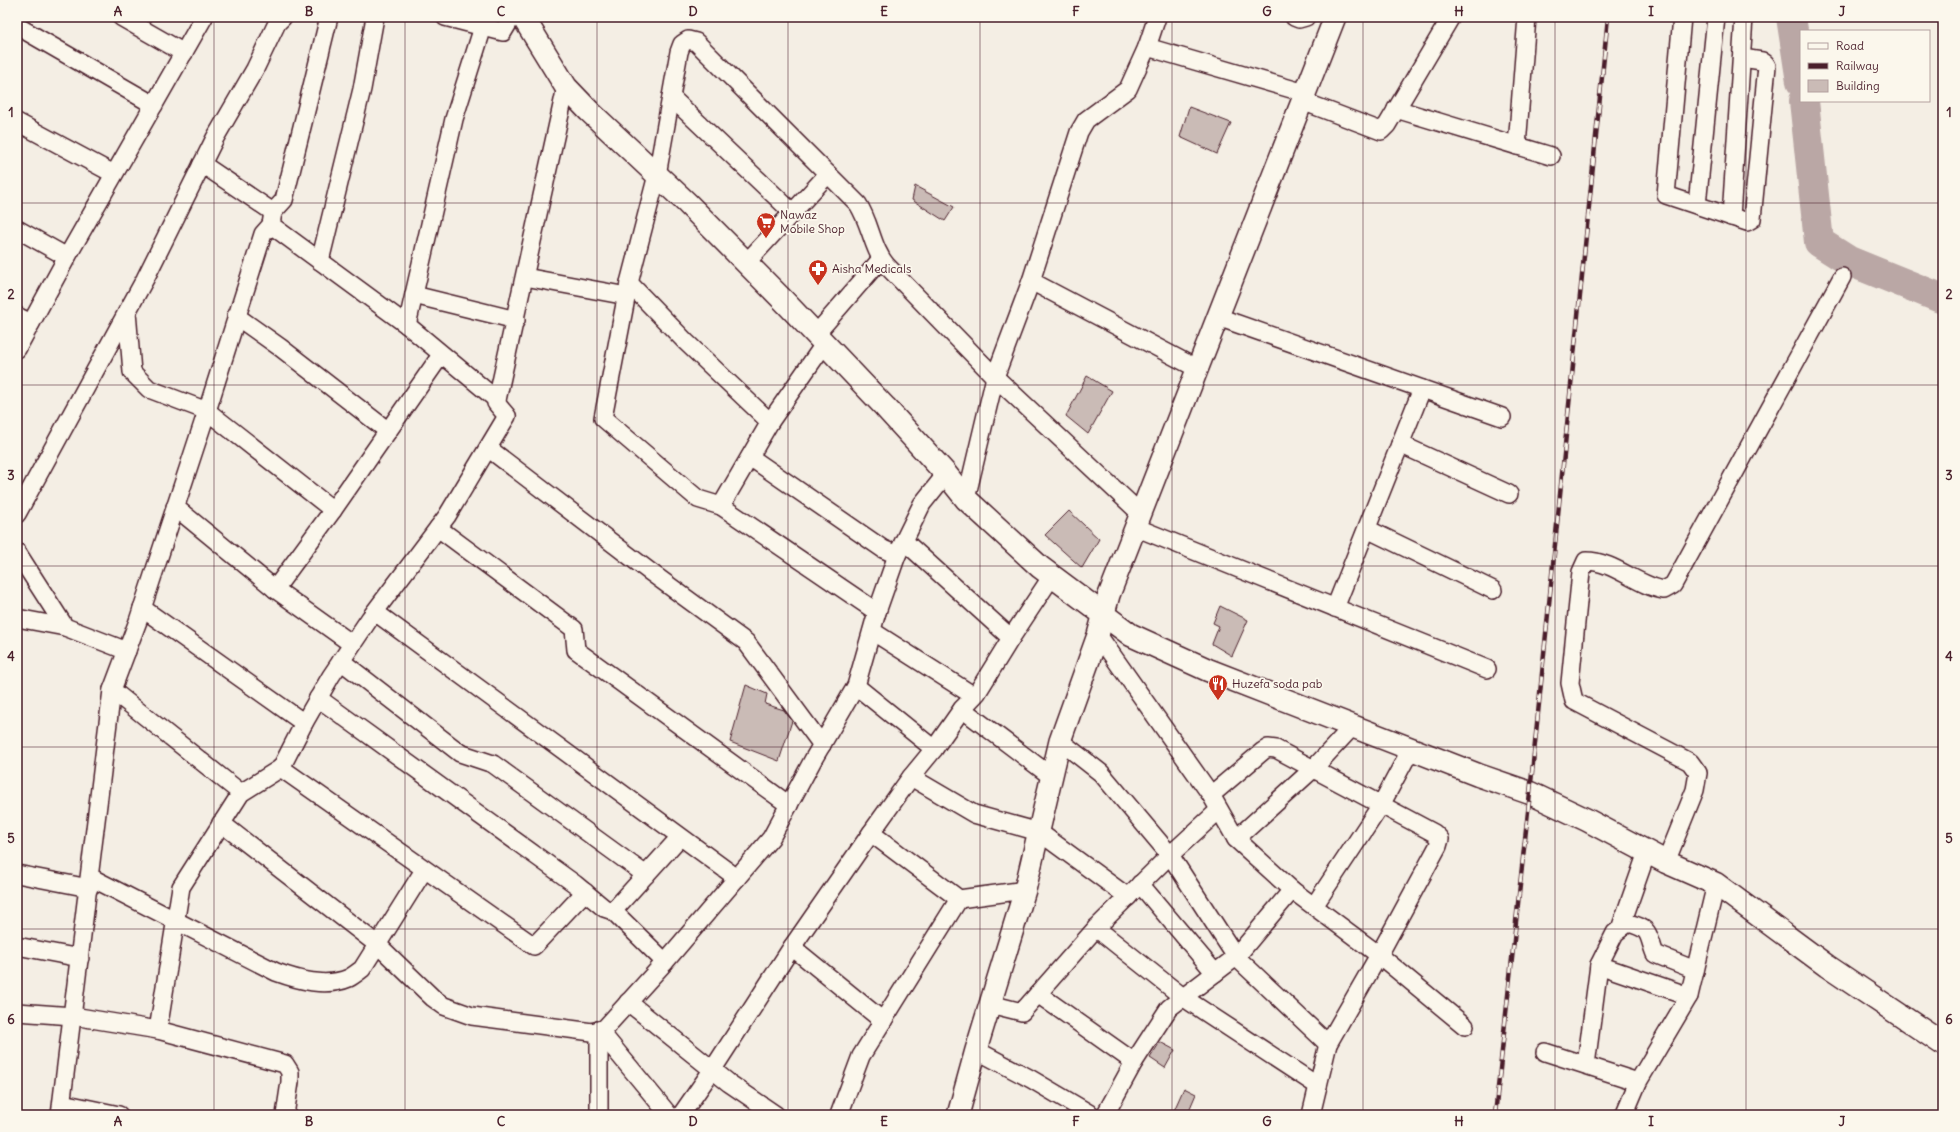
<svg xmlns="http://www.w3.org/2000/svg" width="1960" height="1132" viewBox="0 0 1960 1132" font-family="Delius,sans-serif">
<rect width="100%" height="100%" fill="#f4eee4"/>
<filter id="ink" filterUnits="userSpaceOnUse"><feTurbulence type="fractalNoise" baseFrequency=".025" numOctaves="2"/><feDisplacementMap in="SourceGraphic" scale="8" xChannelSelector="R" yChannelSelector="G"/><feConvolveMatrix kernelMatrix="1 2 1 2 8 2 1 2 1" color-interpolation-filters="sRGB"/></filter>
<g filter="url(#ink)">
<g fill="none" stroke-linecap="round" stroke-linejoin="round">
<!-- river -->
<g stroke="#baa7a5" stroke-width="30">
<path d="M1791,17l10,65"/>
<path d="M1804,101l15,141 30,19 94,38"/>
</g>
</g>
<!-- building -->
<g fill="#cabbb6" stroke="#4a1f2b">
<path d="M1189,107l42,16 -14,31 -37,-17z"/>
<path d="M915,186l39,21 -9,14 -33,-21z"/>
<path d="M1087,376l25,15 -24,43 -22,-18z"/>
<path d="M1069,511l30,28 -17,29 -37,-33z"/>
<path d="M1220,606l28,14 -16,36 -20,-12 7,-18 -6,-3z"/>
<path d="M746,685l21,9 -2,10 19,6 8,11 -13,40 -49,-19z"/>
<path d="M1160,1042l15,8 -10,18 -15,-10z"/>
<path d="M1184,1088l12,6 -9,21h-15z"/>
</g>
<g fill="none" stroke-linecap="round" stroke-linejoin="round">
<!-- minor casing -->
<g stroke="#4a1f2b" stroke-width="20">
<g id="minor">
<path d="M121,17l63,36"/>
<path d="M445,17l58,15 9,-15"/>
<path d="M1294,17l5,2 7,-2"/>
<path d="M1682,17l-16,178 81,27 5,-3 15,-153 -2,-3 -3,-2 -20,-3"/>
<path d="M17,26l137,79"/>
<path d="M1147,47l158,46"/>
<path d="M671,97l122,116"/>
<path d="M1302,101l79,30 6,-6 64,-108"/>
<path d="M1396,109l155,47"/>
<path d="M17,122l97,52"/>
<path d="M1517,146l10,-129"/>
<path d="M202,164l71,48 -2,13 136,100 47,-206 29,-92"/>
<path d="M1697,205l19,-188"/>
<path d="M273,212l11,-12 45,-183"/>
<path d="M1731,217l13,-200"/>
<path d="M17,229l50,28"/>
<path d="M320,261l42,-172 13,-72"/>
<path d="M746,263l82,-89"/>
<path d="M525,277l102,19"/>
<path d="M1031,281l167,88"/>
<path d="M629,283l57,59 84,80"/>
<path d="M414,295l102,25"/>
<path d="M127,312l5,60 17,17 58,22 56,-177 8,-9"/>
<path d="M17,316l14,7"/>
<path d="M236,316l45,32 107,83"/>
<path d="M1218,317l284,100"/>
<path d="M407,325l90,75 69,-313"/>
<path d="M816,334l65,-75"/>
<path d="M825,343l-55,79 -49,84 -23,-7 -95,-81 26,-135 28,-108 22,-123 3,-8 6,-4 8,2 162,162c13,20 14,45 29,62l108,111 146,137"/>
<path d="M17,349l50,-92 137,-240"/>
<path d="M1400,444l109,50"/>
<path d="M488,448l161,123 97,71 76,103"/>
<path d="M750,457l133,92 14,6 25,-51 24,-30"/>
<path d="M966,499l29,-122 36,-96 48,-149 7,-12 42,-31 19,-42 10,-30"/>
<path d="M721,506l156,106 20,-57"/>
<path d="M175,507l100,82 58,-79 108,-155"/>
<path d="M17,514l128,-235 70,-141 40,-69 22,-46 6,-6"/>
<path d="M1135,527l352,142"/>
<path d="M438,528l136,101 2,21 213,155"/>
<path d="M1367,529l126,61"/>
<path d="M904,541l107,97"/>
<path d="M17,552l48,75 62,24"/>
<path d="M275,589l77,55"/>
<path d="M142,608l162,115 27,-47 39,-58 77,-102 60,-100 -11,-13 1,-3"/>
<path d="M1335,608l87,-219"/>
<path d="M375,612l362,266"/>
<path d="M17,618l48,9"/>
<path d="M872,631l102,65"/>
<path d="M1098,635l113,160 25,44 56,51 87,65 -51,89 -17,71"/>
<path d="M341,661l119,92 33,11 153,111"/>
<path d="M856,686l78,63"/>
<path d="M112,690l129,103"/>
<path d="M318,698l257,186 29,24 9,3 67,-74"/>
<path d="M962,709l90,68"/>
<path d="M304,723l-23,45 253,178 51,-54"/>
<path d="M1060,741l41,32 69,82 66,102 92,87"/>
<path d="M911,777l63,37 65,18 89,65"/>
<path d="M1211,795l52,-44 5,-3 8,1 158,84 6,6 -2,7 -59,109 86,71"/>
<path d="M221,823l157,122 55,53 11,8 28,10 120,16 13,-4 60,-66 106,-124 43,-80 42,-72 21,-74"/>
<path d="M871,833l88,66 66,-9"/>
<path d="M1236,839l77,-70 40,-43"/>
<path d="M1666,862l29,-72 3,-17 -8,-11 -116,-61 -4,-18 11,-111 5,-11c28,0 51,25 78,29l9,-5 169,-308"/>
<path d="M17,874l72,14"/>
<path d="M90,877l186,95c22,8 50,16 73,6 4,-2 9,-6 13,-9l62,-99"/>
<path d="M1140,884l75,89"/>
<path d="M1314,906l67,-101 30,-56"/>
<path d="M613,911l52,51"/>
<path d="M1096,928l88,70 134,88"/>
<path d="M1620,929l27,-77"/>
<path d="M17,946l63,12"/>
<path d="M792,947l91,74"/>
<path d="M1599,965l90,31"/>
<path d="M1038,994l96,68"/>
<path d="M628,1002l101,81 47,32"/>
<path d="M990,1004l32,8 74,-84 74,-73 49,-45"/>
<path d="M17,1012l56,4 85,14 23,-143 60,-94 40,-25"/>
<path d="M158,1030l127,34 5,8v10l-5,33"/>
<path d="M599,1030l70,85"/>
<path d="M599,1030v85"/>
<path d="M976,1050l55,29 61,36"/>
<path d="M1545,1052l93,30"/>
<path d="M1586,1065l13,-100 16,-32 13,-10c24,6 19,11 27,31l40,16"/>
<path d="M62,1103l57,12"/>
<path d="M60,1115l52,-425 26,-69 69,-210 126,99"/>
<path d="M681,1115l32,-46 79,-122 79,-114 40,-56 23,-28 28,-40 15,-16 34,-55 41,-62"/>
<path d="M839,1115l22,-59 98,-157"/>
<path d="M1105,1115l29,-53 35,-54 67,-51 56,-67"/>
<path d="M1624,1115l14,-33 51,-86 27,-112"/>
</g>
</g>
<!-- tertiary casing -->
<g stroke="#4a1f2b" stroke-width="24">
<path id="tertiary" d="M958,1115l18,-65 49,-160 35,-149 38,-106 11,-40 226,-578"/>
</g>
<!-- secondary casing -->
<g stroke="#4a1f2b" stroke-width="25">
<path id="secondary" d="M523,17l43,70 23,24 98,92 97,98 101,106 61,67 20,25 74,68 91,68 77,35 270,105 52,18 57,27 79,42 50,22 111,82 116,78"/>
</g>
<!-- minor -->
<use href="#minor" stroke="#fbf7ec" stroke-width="17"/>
<!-- tertiary -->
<use href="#tertiary" stroke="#fbf7ec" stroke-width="21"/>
<!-- secondary -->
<use href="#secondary" stroke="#fbf7ec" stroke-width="22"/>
<!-- rail casing -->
<g stroke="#4a1f2b" stroke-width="4.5">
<path id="rail" d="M1495,1115l35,-322 78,-776"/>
</g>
<!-- rail -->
<use href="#rail" stroke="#fbf7ec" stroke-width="3" stroke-dasharray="9" stroke-linecap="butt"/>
</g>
</g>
<!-- grid -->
<path fill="none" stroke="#4a1f2b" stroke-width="1" stroke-opacity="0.55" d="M214,17v1098M405,17v1098M597,17v1098M788,17v1098M980,17v1098M1172,17v1098M1363,17v1098M1555,17v1098M1746,17v1098M17,203h1926M17,385h1926M17,566h1926M17,747h1926M17,929h1926"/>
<!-- icons -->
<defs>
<g id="supermarket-pin" transform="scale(1)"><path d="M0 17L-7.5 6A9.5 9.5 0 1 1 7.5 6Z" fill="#c8321e" stroke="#fbf7ec"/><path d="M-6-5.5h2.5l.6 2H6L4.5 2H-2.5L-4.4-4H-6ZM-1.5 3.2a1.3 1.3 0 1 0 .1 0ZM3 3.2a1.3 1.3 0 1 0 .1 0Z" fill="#fff"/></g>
<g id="pharmacy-pin" transform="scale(1)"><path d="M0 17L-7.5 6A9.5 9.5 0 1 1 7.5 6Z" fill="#c8321e" stroke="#fbf7ec"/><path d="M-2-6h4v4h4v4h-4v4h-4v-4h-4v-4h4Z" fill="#fff"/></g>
<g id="restaurant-pin" transform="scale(1)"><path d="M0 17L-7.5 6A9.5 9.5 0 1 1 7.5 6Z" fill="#c8321e" stroke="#fbf7ec"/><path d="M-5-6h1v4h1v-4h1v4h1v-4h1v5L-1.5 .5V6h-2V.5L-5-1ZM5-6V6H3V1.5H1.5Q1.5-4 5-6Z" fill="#fff"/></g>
</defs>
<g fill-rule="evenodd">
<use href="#supermarket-pin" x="766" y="222"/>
<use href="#pharmacy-pin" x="818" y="269"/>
<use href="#restaurant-pin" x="1218" y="684"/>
</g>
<g text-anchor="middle" stroke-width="3.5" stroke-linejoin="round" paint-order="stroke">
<!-- poi labels -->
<g font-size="12" fill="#4a1f2b" stroke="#fbf7ec" text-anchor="start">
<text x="780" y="219">Nawaz<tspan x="780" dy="14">Mobile Shop</tspan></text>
<text x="832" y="273">Aisha Medicals</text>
<text x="1232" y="688">Huzefa soda pab</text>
</g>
</g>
<!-- margin -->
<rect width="1960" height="1132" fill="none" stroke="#fbf7ec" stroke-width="44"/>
<!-- legend -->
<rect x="1800" y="30" width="130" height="72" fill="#fbf7ec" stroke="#b4a19f"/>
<rect x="1808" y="43" width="20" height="6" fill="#fbf7ec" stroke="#b4a19f"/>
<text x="1836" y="50" font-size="12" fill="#4a1f2b">Road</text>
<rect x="1808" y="63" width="20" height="6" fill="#4a1f2b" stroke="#b4a19f"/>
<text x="1836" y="70" font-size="12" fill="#4a1f2b">Railway</text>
<rect x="1808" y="80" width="20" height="12" fill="#cabbb6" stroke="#b4a19f"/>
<text x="1836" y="90" font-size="12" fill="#4a1f2b">Building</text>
<rect x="22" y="22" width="1916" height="1088" fill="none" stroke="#4a1f2b" stroke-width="1.5"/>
<g font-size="13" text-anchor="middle" font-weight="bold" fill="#4a1f2b">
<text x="118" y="16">A</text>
<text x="309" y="16">B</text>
<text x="501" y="16">C</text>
<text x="693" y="16">D</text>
<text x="884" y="16">E</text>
<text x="1076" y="16">F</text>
<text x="1267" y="16">G</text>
<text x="1459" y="16">H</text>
<text x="1651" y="16">I</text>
<text x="1842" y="16">J</text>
<text x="11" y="117">1</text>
<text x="1949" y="117">1</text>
<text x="11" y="299">2</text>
<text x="1949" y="299">2</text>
<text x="11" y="480">3</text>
<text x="1949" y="480">3</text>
<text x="11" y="661">4</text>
<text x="1949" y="661">4</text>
<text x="11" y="843">5</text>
<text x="1949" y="843">5</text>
<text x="11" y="1024">6</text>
<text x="1949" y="1024">6</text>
<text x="118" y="1126">A</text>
<text x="309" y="1126">B</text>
<text x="501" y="1126">C</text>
<text x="693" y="1126">D</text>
<text x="884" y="1126">E</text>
<text x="1076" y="1126">F</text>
<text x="1267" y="1126">G</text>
<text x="1459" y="1126">H</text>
<text x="1651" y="1126">I</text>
<text x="1842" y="1126">J</text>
</g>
</svg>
